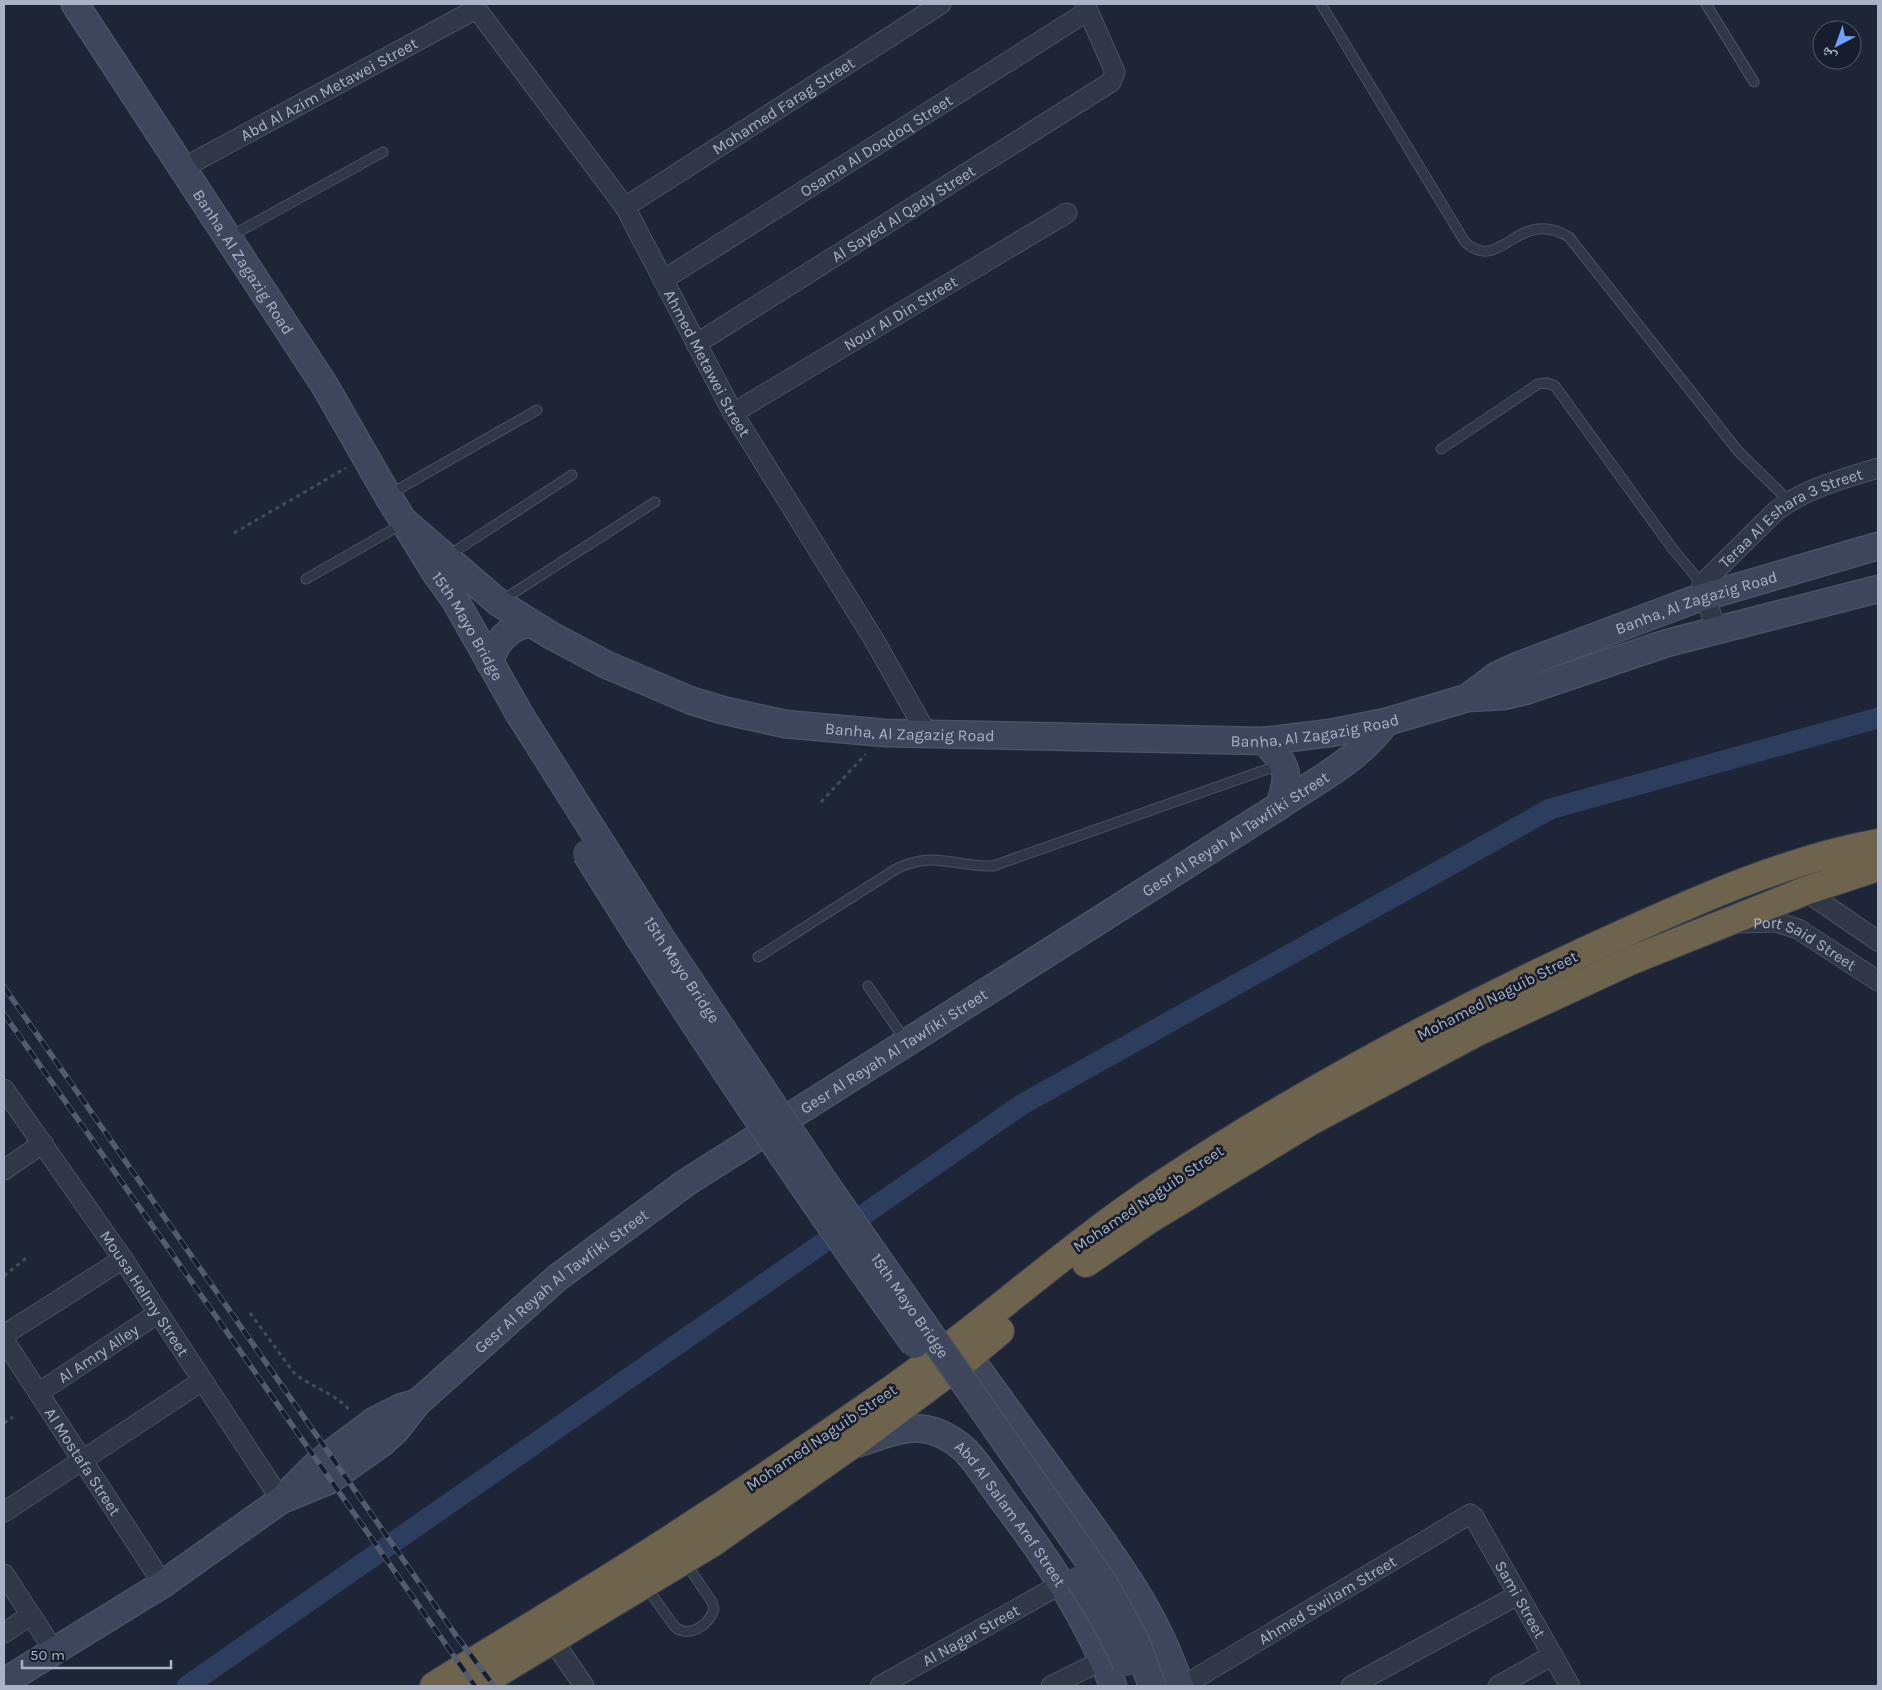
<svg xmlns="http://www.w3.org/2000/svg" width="1882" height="1690" viewBox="0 0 1882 1690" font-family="Karla,'Noto Naskh Arabic',sans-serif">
<rect width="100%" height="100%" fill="#1d2537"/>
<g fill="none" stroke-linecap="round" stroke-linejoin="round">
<!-- canal -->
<path stroke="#2c3d5e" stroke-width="21" d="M187,1686l834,-581 529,-296 328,-91"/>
<!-- lane casing -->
<g stroke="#4b5263" stroke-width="11">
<g id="lane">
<path d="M1321,4l144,238c37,33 51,-36 104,-5l169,214 51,50"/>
<path d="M1706,4l48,78"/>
<path d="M231,236l152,-84"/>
<path d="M1441,449l97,-65 9,-1 8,3 117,162 30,36"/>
<path d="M390,494l147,-84"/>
<path d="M449,555l123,-80"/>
<path d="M306,579l98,-56"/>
<path d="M501,601l154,-99"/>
<path d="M758,957l138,-88c40,-19 56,-2 97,-3l286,-101"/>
<path d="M868,986l37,54"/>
<path d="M646,1587l29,40c14,12 34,-2 39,-18l-2,-7 -27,-40"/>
</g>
</g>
<!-- street casing -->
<g stroke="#4b5263" stroke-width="21">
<g id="street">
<path id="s1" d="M473,4l152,203 108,206 140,225 54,96"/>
<path id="s2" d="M183,168l293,-159"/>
<path id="s3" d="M625,207l316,-203"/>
<path id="s4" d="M663,280l425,-269"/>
<path id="s5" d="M696,344l415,-262 4,-10 -30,-68"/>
<path id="s6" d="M733,413l334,-200"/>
<path id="s7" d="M1716,630l-14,-46 74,-73c30,-23 67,-32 102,-43"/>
<path d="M1805,891l73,50"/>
<path id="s8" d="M1739,923l37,-1 22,7 80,52"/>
<path id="s9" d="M4,1089l119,170 158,241"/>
<path d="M4,1170l39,-27"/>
<path d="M4,1335l119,-76"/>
<path id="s10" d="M4,1340l159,244"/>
<path id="s11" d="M38,1393l119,-79"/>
<path d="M4,1512l198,-131"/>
<path d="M4,1574l51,78"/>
<path d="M4,1633l27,-18"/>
<path d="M552,1639l32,47"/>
<path id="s12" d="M880,1686l181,-102"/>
<path d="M1051,1686l52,-26"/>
<path id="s13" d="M1183,1686l287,-172 4,3 96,169"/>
<path d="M1351,1686l167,-91"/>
<path d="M1498,1686l55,-31"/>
</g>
</g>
<!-- secondary casing -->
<g stroke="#4b5263" stroke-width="29">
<g id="secondary">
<path id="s14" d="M75,4l250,382 63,110 47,76 20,28 65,115"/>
<path id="s15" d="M405,522l94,81 53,33 55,29 85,36 30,9 63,14 100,9 379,8 66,-8 56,-11 81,-24 36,-2 22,-5 142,-48 211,-54"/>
<path d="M490,663c5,-22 19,-36 41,-40"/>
<path id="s16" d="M1467,698l29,-22 24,-11 173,-65 185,-54"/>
<path d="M1264,741c24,24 27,33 15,65"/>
<path d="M969,1357c35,48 70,97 105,145 43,59 84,115 106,184"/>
<path id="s17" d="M856,1444c24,-8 52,-21 77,-13 11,3 25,12 33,20 14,15 26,35 39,52 42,56 84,117 108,183"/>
<path id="s18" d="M281,1500l49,-20 53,-38 13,-12 21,-27 140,-125 130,-96 592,-376c37,-25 81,-47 107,-84"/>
<path d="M4,1682l159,-98 118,-84 37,-37 56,-42 28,-14 15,-4"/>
</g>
</g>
<!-- highway casing -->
<g stroke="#383f4f" stroke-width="30">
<g id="highway">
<path d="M1086,1263l64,-44 159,-97 168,-90 153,-71 175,-70 73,-24"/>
<path d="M434,1686c86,-54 174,-105 258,-161 68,-44 136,-91 203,-138 92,-65 175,-142 269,-204 141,-93 291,-173 445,-243 86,-39 176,-80 269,-97"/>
<path d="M476,1686l236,-143 138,-97 119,-89 31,-26"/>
</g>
</g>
<!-- path -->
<g stroke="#3c5056" stroke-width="3" stroke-dasharray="4 4" stroke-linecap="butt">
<path d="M234,533l112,-65"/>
<path d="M821,802l45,-48"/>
<path d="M4,1276l22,-18"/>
<path d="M250,1313l44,60c18,15 42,20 57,39"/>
<path d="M4,1423l9,-6"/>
</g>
<!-- lane -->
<use href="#lane" stroke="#303848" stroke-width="9"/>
<!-- street -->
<use href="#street" stroke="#303848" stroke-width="19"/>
<!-- secondary -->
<use href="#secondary" stroke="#3e465b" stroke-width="26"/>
<!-- highway -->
<use href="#highway" stroke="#6e644d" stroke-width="28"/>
<!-- rail casing -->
<g stroke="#525b6f" stroke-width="5.5">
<g id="rail">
<path d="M4,987l451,647 39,52"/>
<path d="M4,1014l471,672"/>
</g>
</g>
<!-- rail -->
<use href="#rail" stroke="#161d2c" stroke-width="4" stroke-dasharray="11" stroke-linecap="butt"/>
<!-- secondary-bridge casing -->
<g stroke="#4b5263" stroke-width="29" stroke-linecap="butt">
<g id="secondary-bridge">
<path id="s19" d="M520,715l141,223 166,248 277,397 32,58 16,45"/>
<path d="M586,853c104,168 214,332 329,492"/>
<path d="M1079,1579l26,42 21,42"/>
</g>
</g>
<!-- secondary-bridge -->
<use href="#secondary-bridge" stroke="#3e465b" stroke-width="26"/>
</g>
<g text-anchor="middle" stroke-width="5" stroke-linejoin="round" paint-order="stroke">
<!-- street labels -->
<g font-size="16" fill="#aab2c5" stroke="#161d2c">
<text dy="6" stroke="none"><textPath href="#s2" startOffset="166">Abd Al Azim Metawei Street</textPath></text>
<text dy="6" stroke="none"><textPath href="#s3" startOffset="188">Mohamed Farag Street</textPath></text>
<text dy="6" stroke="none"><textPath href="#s4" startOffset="252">Osama Al Doqdoq Street</textPath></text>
<text dy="6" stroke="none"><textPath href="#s5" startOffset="245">Al Sayed Al Qady Street</textPath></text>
<text dy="6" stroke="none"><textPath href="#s14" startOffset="308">Banha, Al Zagazig Road</textPath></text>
<text dy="6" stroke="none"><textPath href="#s6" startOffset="195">Nour Al Din Street</textPath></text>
<text dy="6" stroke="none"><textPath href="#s1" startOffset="430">Ahmed Metawei Street</textPath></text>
<text dy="6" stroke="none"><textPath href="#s7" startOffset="161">Teraa Al Eshara 3 Street</textPath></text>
<text dy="6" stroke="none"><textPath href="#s16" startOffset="250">Banha, Al Zagazig Road</textPath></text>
<text dy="6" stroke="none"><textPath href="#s14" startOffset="736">15th Mayo Bridge</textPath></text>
<text dy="6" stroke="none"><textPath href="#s15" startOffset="968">Banha, Al Zagazig Road</textPath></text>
<text dy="6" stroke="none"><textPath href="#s15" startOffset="562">Banha, Al Zagazig Road</textPath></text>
<text dy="6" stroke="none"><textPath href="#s18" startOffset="1169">Gesr Al Reyah Al Tawfiki Street</textPath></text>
<text dy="6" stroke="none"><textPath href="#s8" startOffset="71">Port Said Street</textPath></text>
<text dy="6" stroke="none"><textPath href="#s19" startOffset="302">15th Mayo Bridge</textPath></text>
<text transform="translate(1497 995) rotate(-27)" y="6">Mohamed Naguib Street</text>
<text dy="6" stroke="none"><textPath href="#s18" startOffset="764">Gesr Al Reyah Al Tawfiki Street</textPath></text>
<text transform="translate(1148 1198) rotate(-34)" y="6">Mohamed Naguib Street</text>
<text dy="6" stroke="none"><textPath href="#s18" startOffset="359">Gesr Al Reyah Al Tawfiki Street</textPath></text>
<text dy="6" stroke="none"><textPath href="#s9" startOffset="248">Mousa Helmy Street</textPath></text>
<text dy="6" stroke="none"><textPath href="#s19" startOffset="708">15th Mayo Bridge</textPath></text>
<text dy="6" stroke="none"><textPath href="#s11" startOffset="72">Al Amry Alley</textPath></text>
<text transform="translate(821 1437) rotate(-34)" y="6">Mohamed Naguib Street</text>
<text dy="6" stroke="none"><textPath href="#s10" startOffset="145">Al Mostafa Street</textPath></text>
<text dy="6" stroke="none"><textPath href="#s17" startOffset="195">Abd Al Salam Aref Street</textPath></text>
<text dy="6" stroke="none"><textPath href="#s13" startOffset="434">Sami Street</textPath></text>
<text dy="6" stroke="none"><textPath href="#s13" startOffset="168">Ahmed Swilam Street</textPath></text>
<text dy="6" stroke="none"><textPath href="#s12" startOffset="104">Al Nagar Street</textPath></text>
</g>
</g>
<!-- border -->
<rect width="1882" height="1690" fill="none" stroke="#aab2c5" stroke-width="10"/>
<!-- north arrow -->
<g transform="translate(1837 45) rotate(221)"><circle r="24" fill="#161d2c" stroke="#515969"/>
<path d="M0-4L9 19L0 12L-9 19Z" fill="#759dff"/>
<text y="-8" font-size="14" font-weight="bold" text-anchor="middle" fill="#aab2c5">ش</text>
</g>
<!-- scale -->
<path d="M22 1660v8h149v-8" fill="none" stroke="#aab2c5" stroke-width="2.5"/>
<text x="30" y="1660" font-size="15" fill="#aab2c5" stroke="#161d2c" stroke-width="4" paint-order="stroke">50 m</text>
</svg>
